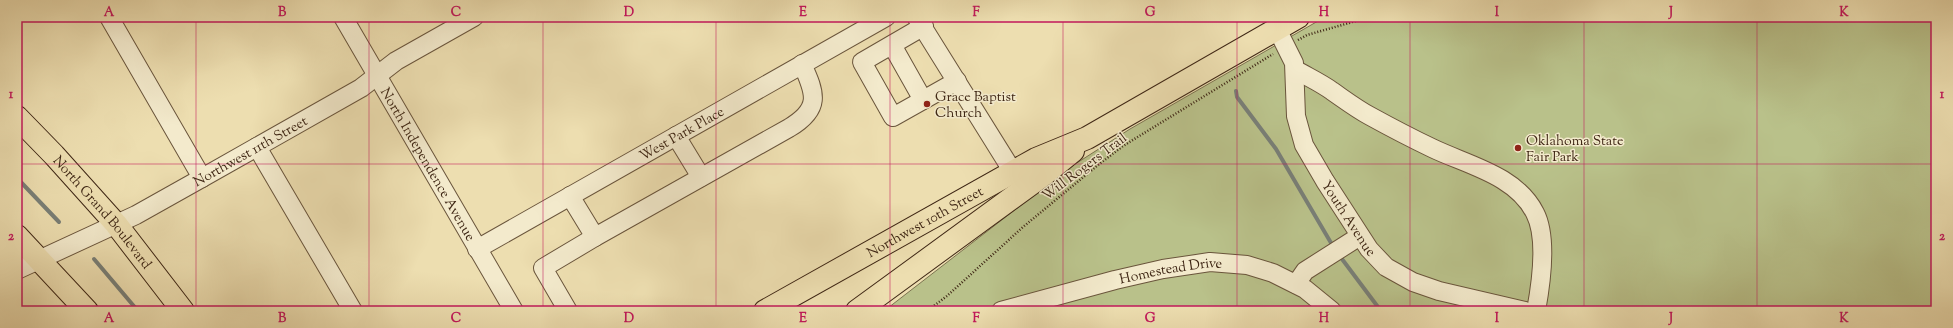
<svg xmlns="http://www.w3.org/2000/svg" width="1953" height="328" viewBox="0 0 1953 328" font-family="'Sorts Mill Goudy',serif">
<rect width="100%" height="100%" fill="#eddeb0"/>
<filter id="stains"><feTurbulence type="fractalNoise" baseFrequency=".005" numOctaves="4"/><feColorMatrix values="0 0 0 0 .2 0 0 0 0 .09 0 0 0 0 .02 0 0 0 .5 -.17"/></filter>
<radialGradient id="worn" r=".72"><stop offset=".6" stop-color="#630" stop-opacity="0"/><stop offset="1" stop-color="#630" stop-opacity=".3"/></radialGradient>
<!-- green -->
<path fill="#b9c18a" stroke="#7c7450" d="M1325,17h611v294h-1052l185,-143 61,-39z"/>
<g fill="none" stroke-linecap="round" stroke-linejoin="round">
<!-- stream -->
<g stroke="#797f77" stroke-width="4">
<path d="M1236,91l1,6 39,52 58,99"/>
<path d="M17,178l42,44"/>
<path d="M1339,255l42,56"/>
<path d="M94,259l44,52"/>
</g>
<!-- minor casing -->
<g stroke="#6a553c" stroke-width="20">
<g id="minor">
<path d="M109,17l93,161"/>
<path id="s1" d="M343,17l171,294"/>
<path d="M917,18l96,154"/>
<path d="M924,26l-62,36 31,55 64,-36"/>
<path id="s2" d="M1277,29l17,34 2,53 8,29 21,36 44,68 17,18 27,15 26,9 86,20"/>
<path d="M892,45l31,55"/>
<path d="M1296,70c12,7 25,13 36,21 13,9 25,18 38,25 20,11 41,22 62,32 35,17 84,27 103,65 13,25 6,71 1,98"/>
<path d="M676,136l25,41"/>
<path d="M257,147l96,164"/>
<path d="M570,196l25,41 194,-109c32,-19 27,-34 13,-64"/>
<path id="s3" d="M477,249l409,-232"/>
<path id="s4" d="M17,270l119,-55 66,-37 159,-90 35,-27 78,-44"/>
<path d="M1296,284l9,-13 55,-35"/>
<path d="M568,311l-25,-43 52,-31"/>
<path id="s5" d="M1001,311l114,-31 48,-11 47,-7 37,3 26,8 32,16 27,22"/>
</g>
</g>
<!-- major casing -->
<g stroke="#3f2715" stroke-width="24">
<g id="major">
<path id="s6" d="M17,117l37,38 62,69 67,87"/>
<path d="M17,236l70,75"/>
<path id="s7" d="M765,311l271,-152 51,-21 211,-121"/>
<path d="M857,311l189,-138 27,-22"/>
</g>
</g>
<!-- path -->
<g stroke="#3f2715" stroke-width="2.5" stroke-dasharray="1 2" stroke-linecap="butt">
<path d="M1298,40l9,-5 63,-18"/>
<path d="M927,311l20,-15 76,-69 75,-62 25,-19 150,-92"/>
</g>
<!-- minor -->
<use href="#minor" stroke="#f3eacc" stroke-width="18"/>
<!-- major -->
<use href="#major" stroke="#eddeb0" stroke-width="22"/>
</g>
<!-- grid -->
<path fill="none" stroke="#c2185b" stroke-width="1" stroke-opacity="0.55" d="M196,17v294M369,17v294M543,17v294M716,17v294M890,17v294M1063,17v294M1237,17v294M1410,17v294M1584,17v294M1757,17v294M17,164h1919"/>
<!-- markers -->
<g fill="#8f2418" stroke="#f3eacc" stroke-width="1.5">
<circle cx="927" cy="104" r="4"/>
<circle cx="1518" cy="148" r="4"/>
</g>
<g text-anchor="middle" stroke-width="3" stroke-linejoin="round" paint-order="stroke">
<!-- poi labels -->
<g font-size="14" fill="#3f2715" stroke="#f3eacc" text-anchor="start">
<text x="935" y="101">Grace Baptist<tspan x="935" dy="16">Church</tspan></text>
<text x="1526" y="145">Oklahoma State<tspan x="1526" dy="16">Fair Park</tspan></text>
</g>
<!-- street labels -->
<g font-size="14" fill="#3f2715" stroke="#f3eacc">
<text dy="5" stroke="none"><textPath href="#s3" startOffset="235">West Park Place</textPath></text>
<text dy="5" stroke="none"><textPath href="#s4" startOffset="262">Northwest 11th Street</textPath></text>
<text dy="5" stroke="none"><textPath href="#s1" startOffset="170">North Independence Avenue</textPath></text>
<text transform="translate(1084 166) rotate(-37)" y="5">Will Rogers Trail</text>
<text dy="5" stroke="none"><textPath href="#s6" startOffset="128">North Grand Boulevard</textPath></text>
<text dy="5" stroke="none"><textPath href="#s2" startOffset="207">Youth Avenue</textPath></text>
<text dy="5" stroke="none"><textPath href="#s7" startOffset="183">Northwest 10th Street</textPath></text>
<text dy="5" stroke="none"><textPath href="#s5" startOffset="175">Homestead Drive</textPath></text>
</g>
</g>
<!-- margin -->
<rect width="1953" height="328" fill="none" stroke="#eddeb0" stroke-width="44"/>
<rect x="22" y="22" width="1909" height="284" fill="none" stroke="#c2185b" stroke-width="1.5"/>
<g font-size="13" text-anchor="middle" font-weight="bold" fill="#c2185b">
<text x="109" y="16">A</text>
<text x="282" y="16">B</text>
<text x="456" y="16">C</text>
<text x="629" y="16">D</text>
<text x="803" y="16">E</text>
<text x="976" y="16">F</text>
<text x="1150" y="16">G</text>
<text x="1324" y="16">H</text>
<text x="1497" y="16">I</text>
<text x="1671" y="16">J</text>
<text x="1844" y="16">K</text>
<text x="11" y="98">1</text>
<text x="1942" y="98">1</text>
<text x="11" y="240">2</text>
<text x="1942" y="240">2</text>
<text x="109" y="322">A</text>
<text x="282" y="322">B</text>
<text x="456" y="322">C</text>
<text x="629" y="322">D</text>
<text x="803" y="322">E</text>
<text x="976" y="322">F</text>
<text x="1150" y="322">G</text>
<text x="1324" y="322">H</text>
<text x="1497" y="322">I</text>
<text x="1671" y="322">J</text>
<text x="1844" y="322">K</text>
</g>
<rect width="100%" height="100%" filter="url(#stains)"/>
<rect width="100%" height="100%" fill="url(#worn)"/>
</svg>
